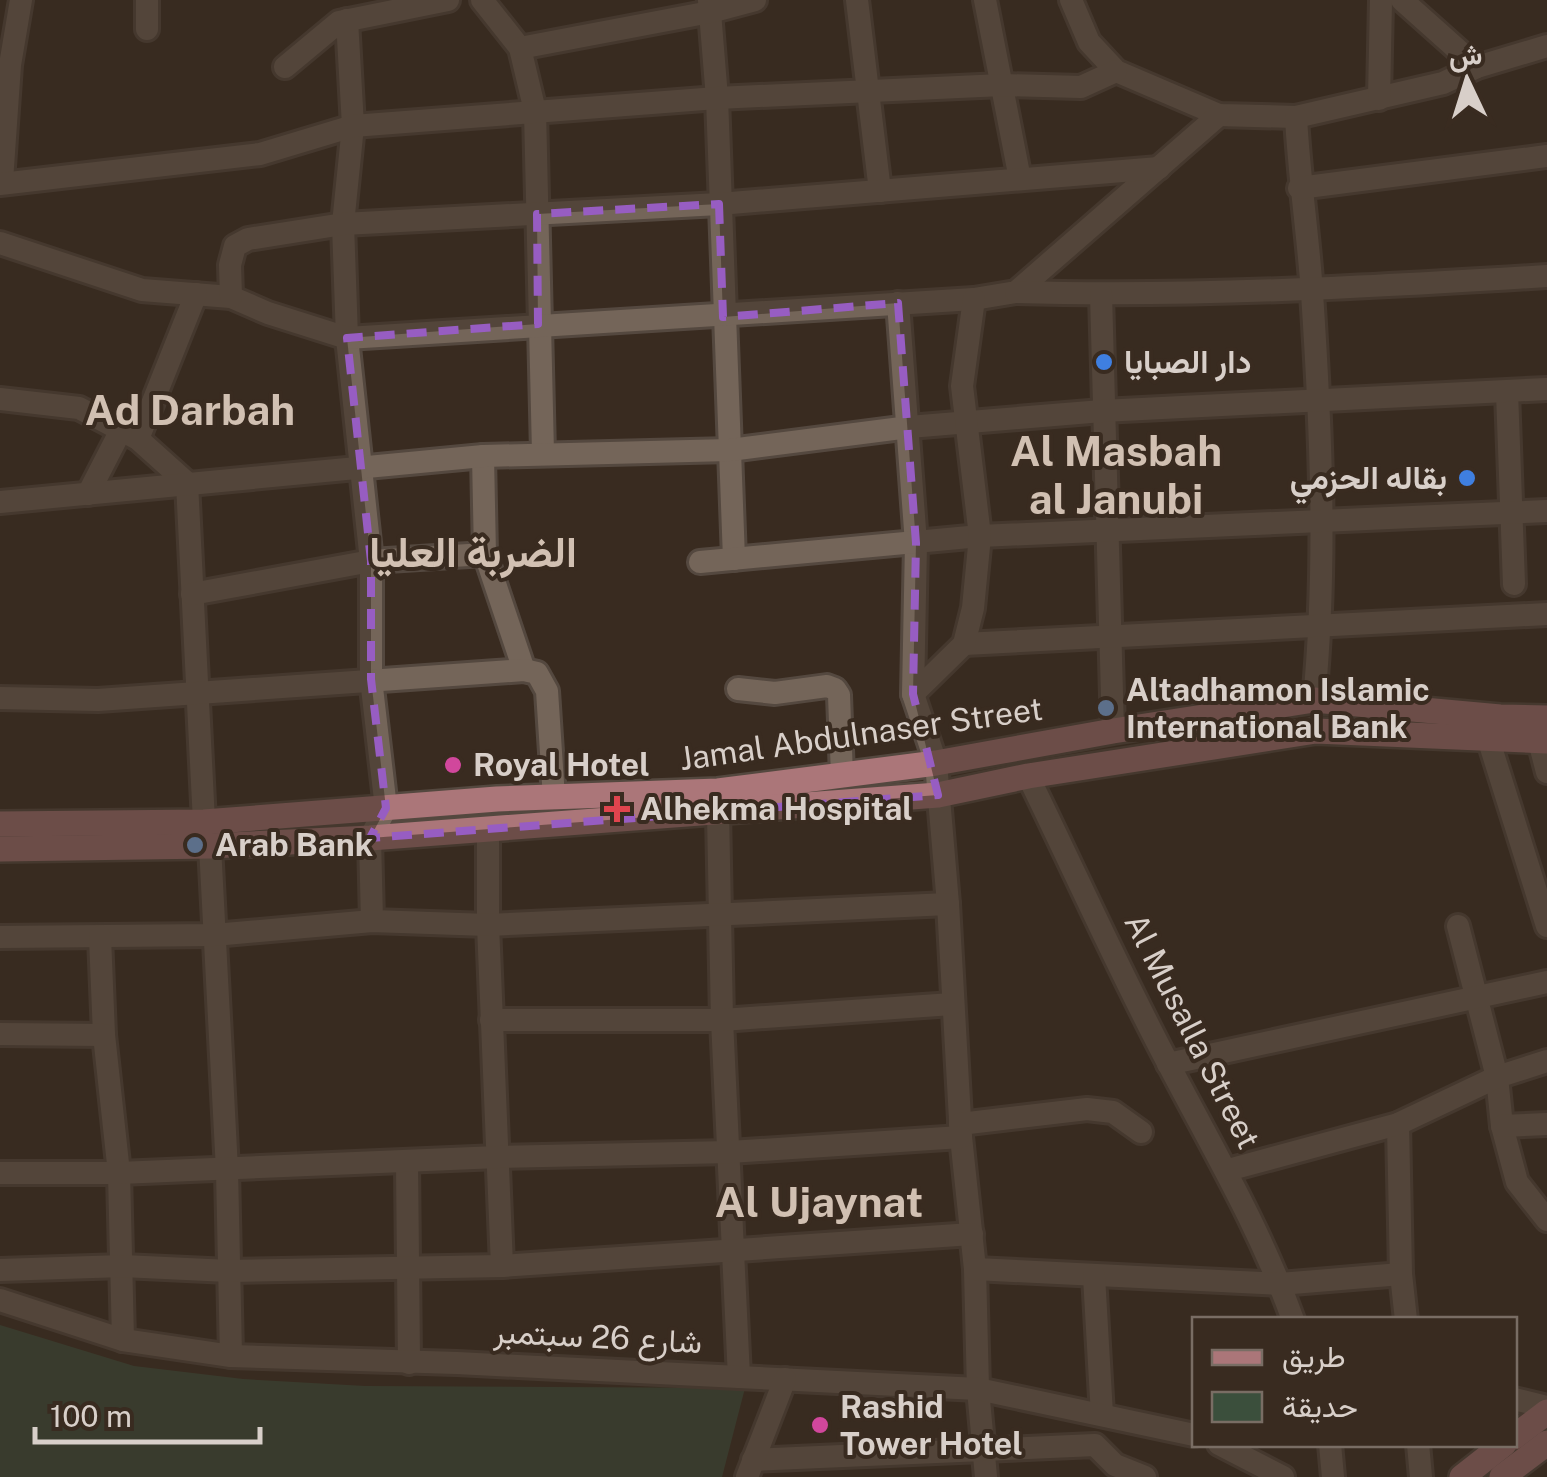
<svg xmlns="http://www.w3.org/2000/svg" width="1547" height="1477" viewBox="0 0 1547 1477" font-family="'Public Sans',Vazirmatn,sans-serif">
<rect width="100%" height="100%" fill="#392b20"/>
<!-- green -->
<path fill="#3b4f3c" d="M0,1325l134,41 109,13 122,7 380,2 -23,89h-722z"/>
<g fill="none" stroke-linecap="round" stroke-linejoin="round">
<!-- minor casing -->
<g stroke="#54483f" stroke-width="28">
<g id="minor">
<path d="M147,0v29"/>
<path d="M482,0l38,48 15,63 8,342"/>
<path d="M709,0l8,98 17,461"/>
<path d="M857,0l23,191"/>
<path d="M985,0l35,179"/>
<path d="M1071,0l18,42 27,29 103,44 77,2 147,-34 34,-16 70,-21"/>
<path d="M1402,0l75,67"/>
<path d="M347,20l6,106 -10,98 4,114 24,223v118l15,129 -16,30 2,83"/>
<path d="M520,48l190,-36 45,-12"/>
<path d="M285,67l54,-45 109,-22"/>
<path d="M1379,99l2,-99"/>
<path d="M1296,117c3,59 12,117 16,176 9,135 15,272 2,407"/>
<path d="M2,181l8,-116 11,-65"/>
<path d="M0,184l260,-30 93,-28 364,-28 285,-13 79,2 35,-16"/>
<path d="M1299,188l248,-32"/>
<path d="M0,243l142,47 89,7 37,16 79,25 627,-39 42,-7 203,-177"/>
<path d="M1016,292c178,5 354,-5 531,-16"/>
<path d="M1101,294l12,437"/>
<path d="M231,297l-1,-32 5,-19 13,-7 95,-15 376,-20 440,-36"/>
<path d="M898,303l18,240 -3,151 23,69 12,141 13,233 14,132 3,120 8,88"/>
<path d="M1507,392l7,192"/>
<path d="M0,399l79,9 59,31 49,44 17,339"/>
<path d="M138,439l58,-145"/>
<path d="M483,456l2,98 39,116"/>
<path d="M88,494l33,-64"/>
<path d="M0,502l483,-46 247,-6 179,-23 193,-16 445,-22"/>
<path d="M700,562l280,-26 567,-25"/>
<path d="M192,594l179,-33 114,-7"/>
<path d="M964,644l583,-30"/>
<path d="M738,689l37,4 52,-7 8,3 4,6 3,81"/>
<path d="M913,694l51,-50 9,-36 7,-72 -18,-150 12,-87"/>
<path d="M0,698l98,2 426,-30 13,3 10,18 7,107"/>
<path d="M1488,738l59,188"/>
<path d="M1539,741l8,31"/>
<path d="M1028,776c47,96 91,195 141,289 44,84 92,165 124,255"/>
<path d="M718,812l4,208 17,357"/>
<path d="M488,830v95l14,341"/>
<path d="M210,846l17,324 4,186"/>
<path d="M1458,926l39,151 5,49 15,56 30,38"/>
<path d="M0,937l214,-2 158,-14 116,4 460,-21"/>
<path d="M100,937l4,98 15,138 4,167"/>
<path d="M491,1020h231l230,-16"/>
<path d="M0,1034l104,1"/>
<path d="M1168,1064l379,-82"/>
<path d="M960,1124l127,-15 26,3 28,20"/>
<path d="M1398,1124l3,150 5,46"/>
<path d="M1502,1126l45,-2"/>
<path d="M407,1163l2,200"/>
<path d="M1228,1170l170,-46 99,-47 50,-16"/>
<path d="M0,1173h119l379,-16 232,-5 231,-15"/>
<path d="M975,1269l305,15 121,-10"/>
<path d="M0,1270l123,-4 106,5 273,-5 470,-32"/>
<path d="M1094,1276l8,139"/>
<path d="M0,1300l123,40 108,16 226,7 521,26 216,46"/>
<path d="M1514,1399l33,8"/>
<path d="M1219,1444l64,33"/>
<path d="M1330,1444l3,33"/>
<path d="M1418,1444l3,33"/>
<path d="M753,1460l342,-15 20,20 30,12"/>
<path d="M747,1477l38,-98"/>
</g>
</g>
<!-- major casing -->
<g stroke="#54483f" stroke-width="30">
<g id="major">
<path d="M0,824l204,-2 293,-23 221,-8 218,-28 177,-32 201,-31 186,17 47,1"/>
<path d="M0,849l210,-3 160,-8 568,-43 90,-19 288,-45 231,10"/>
<path d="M1514,1437l33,-25"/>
<path d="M1462,1477l42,-33"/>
<path d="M1502,1477l45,-34"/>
</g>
</g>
<!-- minor -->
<use href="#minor" stroke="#746559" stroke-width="22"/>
<!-- major -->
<use href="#major" stroke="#ab7679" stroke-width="25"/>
</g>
<!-- marked area -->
<path d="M0 0H1547V1477H0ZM719,204l4,113 175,-14 18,240 -3,151 25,101 -568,43 16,-30 -15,-129v-118l-24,-223 191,-14 -1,-110z" fill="#392b20" fill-opacity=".55" fill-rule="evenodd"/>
<path fill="none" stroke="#975dc2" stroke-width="8" stroke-dasharray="20 12" stroke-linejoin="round" d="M719,204l4,113 175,-14 18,240 -3,151 25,101 -568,43 16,-30 -15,-129v-118l-24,-223 191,-14 -1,-110z"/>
<!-- markers -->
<g fill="#3f7fe0" stroke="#392b20" stroke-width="4">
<circle cx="1104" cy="362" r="10"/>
<circle cx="1467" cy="478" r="10"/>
</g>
<g fill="#5c6f8a" stroke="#392b20" stroke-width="4">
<circle cx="1106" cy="708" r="10"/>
<circle cx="195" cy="845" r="10"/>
</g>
<g fill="#d1479c" stroke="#392b20" stroke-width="4">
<circle cx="453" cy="765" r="10"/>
<circle cx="820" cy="1425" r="10"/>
</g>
<path fill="#e0444e" stroke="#392b20" stroke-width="4" d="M612 794h10v10h10v10h-10v10h-10v-10h-10v-10h10z"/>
<g text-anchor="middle" stroke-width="8" stroke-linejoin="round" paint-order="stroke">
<!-- poi labels -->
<g font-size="32" font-weight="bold" fill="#d8cfc9" stroke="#392b20" text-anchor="start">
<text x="1124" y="373">دار الصبايا</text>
<text x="1447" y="489" text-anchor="end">بقاله الحزمي</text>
<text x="1126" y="701">Altadhamon Islamic<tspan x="1126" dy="37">International Bank</tspan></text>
<text x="473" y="776">Royal Hotel</text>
<text x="640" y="820">Alhekma Hospital</text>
<text x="215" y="856">Arab Bank</text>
<text x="840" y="1418">Rashid<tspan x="840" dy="37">Tower Hotel</tspan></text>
</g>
<!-- street labels -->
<g font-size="32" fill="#d8cfc9" stroke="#392b20">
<text transform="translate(861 734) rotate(-8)" y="11">Jamal Abdulnaser Street</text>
<text transform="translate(1192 1031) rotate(63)" y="11">Al Musalla Street</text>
<text transform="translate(598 1337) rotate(3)" y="11">شارع 26 سبتمبر</text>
</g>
<!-- district labels -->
<g font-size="42" font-weight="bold" fill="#d1c0b2" stroke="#392b20">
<text x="190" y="425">Ad Darbah</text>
<text x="1116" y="466">Al Masbah<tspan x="1116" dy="48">al Janubi</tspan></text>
<text x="473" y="567">الضربة العليا</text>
<text x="819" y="1217">Al Ujaynat</text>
</g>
</g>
<!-- legend -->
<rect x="1192" y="1317" width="325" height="130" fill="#392b20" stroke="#796d64" stroke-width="2.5"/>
<rect x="1212" y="1350" width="50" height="15" fill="#ab7679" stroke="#796d64" stroke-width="2.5"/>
<text x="1282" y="1367" font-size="30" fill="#d8cfc9">طريق</text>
<rect x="1212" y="1392" width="50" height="30" fill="#3b4f3c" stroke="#796d64" stroke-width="2.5"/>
<text x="1282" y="1417" font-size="30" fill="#d8cfc9">حديقة</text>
<!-- north arrow -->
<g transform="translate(1467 80) rotate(356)" stroke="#392b20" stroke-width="8" paint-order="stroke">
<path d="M0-8L18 38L0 25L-18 38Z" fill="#d8cfc9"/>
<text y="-15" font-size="28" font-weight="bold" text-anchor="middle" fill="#d8cfc9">ش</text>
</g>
<!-- scale -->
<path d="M35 1427v15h225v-15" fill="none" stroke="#d8cfc9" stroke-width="5"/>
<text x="50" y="1427" font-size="30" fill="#d8cfc9" stroke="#392b20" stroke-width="8" paint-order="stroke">100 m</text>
</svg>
